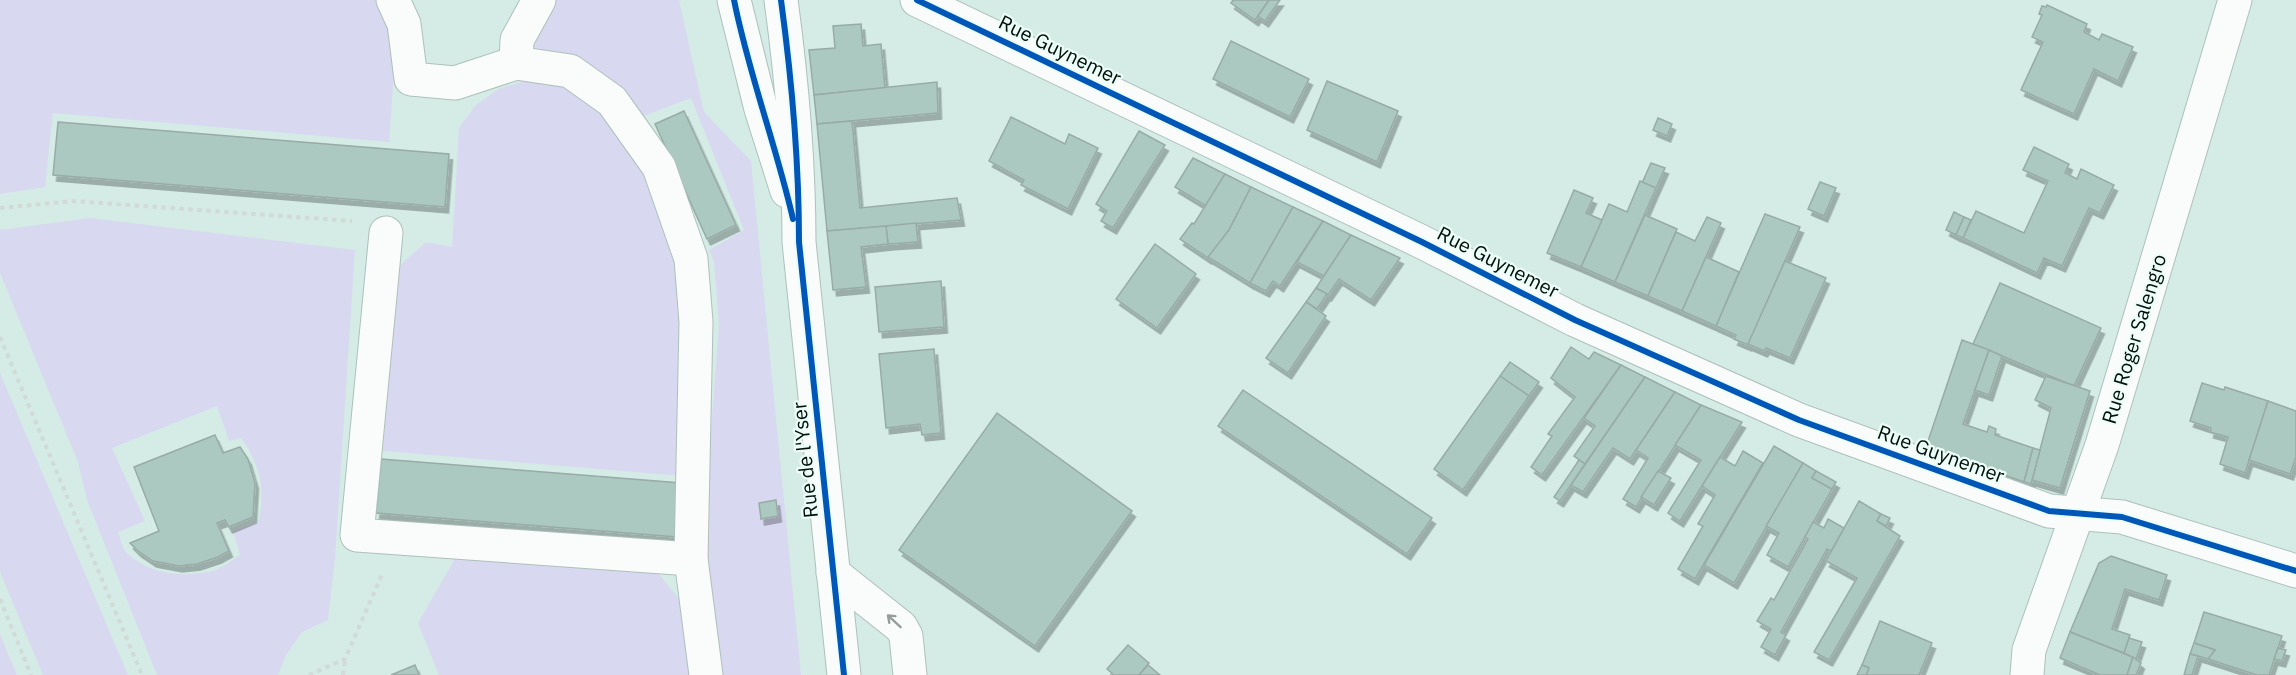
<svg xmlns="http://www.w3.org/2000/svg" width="2296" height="675" viewBox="0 0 2296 675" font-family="'IBM Plex Sans',sans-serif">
<defs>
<filter id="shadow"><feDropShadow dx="3.5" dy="6" stdDeviation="0" flood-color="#0004"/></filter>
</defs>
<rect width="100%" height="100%" fill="#d4ece5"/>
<!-- green -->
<g fill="#d8d9f0" fill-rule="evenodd">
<path d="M0,0h382l14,45 -7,97 -336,-29 -8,74 -45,7z"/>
<path d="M553,0h126l25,112 47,49 50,514h-84l-15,-123 17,-228 -5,-62 -5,-12 35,-20 -53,-132 -50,19 -97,-66 -12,-4z"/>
<path d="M525,81l33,4 30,13 28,28 36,65 31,96 -1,189 -299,-25 13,-182 30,-27 26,5 7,-119 16,-22 23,-17z"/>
<path d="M90,218l265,32 -20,308 -7,62 -26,12 -16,23 -8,20h-121l-70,-175 -9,-38 -78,-189v-43zM217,406l12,35 12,-3c19,25 25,54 17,85l-25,8 7,24c-8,5 -19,14 -28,16 -28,7 -64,3 -85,-18 -5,-4 -6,-14 -9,-21l27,-11 -33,-73z"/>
<path d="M0,373l128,302h-85l-43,-103z"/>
<path d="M456,557l201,15 22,27 12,76h-252l-21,-52z"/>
<path d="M0,634l17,41h-17z"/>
</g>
<!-- building -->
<g fill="#abc9c1" stroke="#98aba6" stroke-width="1.5" filter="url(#shadow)">
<path d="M1233,0h36l-14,20 -24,-17z"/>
<path d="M1269,0h11l-15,21 -7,-5z"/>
<path d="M2047,5l40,19 -3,8 15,8 3,-6 31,13 -15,34 -24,-12 -20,45 -53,-24 22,-48 -11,-5 10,-22 -3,-1 3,-8 4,1z"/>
<path d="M861,24l2,22 18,-2 4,44 -71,7 -5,-45 26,-2 -2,-22z"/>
<path d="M1231,41l78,38 -19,38 -77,-38z"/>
<path d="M1327,81l71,30 -21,51 -70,-32z"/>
<path d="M937,82l1,31 -121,11 -3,-29z"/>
<path d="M684,111l52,114 -29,14 -52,-115z"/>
<path d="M1011,117l54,27 4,-10 29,14 -30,61 -47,-24 3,-5 -35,-19z"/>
<path d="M1658,118l14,6 -5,12 -14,-6z"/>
<path d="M852,121l8,87 97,-10 4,22 -134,11 -10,-107z"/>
<path d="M58,122l391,32 -4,53 -392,-32z"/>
<path d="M1139,131l26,14 -52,83 -12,-7 6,-10 -11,-7z"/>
<path d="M2034,147l35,17 -4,9 12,6 4,-10 33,16 -14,28 -11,-5 -27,58 -18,-8 -7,15 -74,-35 13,-27 48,22 24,-52 -25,-11z"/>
<path d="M1193,158l32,16 -19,32 -31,-19z"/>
<path d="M1651,163l14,5 -9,20 -14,-5z"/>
<path d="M1225,174l26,13 -22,43 -21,28 -28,-19 12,-16 2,1z"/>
<path d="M1640,181l16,7 -41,94 -34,-15 28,-63 18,8z"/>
<path d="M1820,182l16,6 -12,28 -16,-7z"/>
<path d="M1251,187l42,20 -43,76 -42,-26 21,-27z"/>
<path d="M1574,190l19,8 -7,15 16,7 -21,47 -34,-14z"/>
<path d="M1293,207l30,14 -43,65 -7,-5 -7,10 -16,-8z"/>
<path d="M1954,212l10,5 -8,18 -10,-5z"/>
<path d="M1765,214l35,13 -52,118 -14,-6 2,-4 -20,-9z"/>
<path d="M1645,215l32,14 -29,67 -33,-14z"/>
<path d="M1707,217l14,6 -39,88 -34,-15 28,-64 19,9z"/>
<path d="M1964,217l7,3 -8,18 -7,-3z"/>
<path d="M1323,221l28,14 -27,41 -27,-14z"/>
<path d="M916,223l2,19 -30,2 -2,-18z"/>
<path d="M886,226l2,18 -27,3 5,40 -33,3 -6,-59z"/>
<path d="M1351,235l49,23 -29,42 -32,-21 -11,16 -12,-7z"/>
<path d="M1155,244l41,30 -39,54 -41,-29z"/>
<path d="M1706,257l33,15 -23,54 -34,-15z"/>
<path d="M1785,261l41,17 -36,80 -24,-10 -2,3 -16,-7z"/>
<path d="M941,281l3,46 -65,5 -4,-45z"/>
<path d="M2000,283l101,45 -27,58 -101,-42z"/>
<path d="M1316,288l11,6 -10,15 -11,-7z"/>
<path d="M1306,302l20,14 -38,57 -22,-15z"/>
<path d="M1962,340l27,10 -26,74 24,8 2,-6 7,3 -1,6 38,13 -9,34 -98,-35z"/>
<path d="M1571,347l18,12 5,-7 27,13 -79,110 -11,-8 21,-31 -4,-2 27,-37 -24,-19z"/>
<path d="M934,349l7,84 -19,2 -2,-11 -34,4 -7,-74z"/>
<path d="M1989,350l13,6 -13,39 -14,-5z"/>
<path d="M1510,362l29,20 -10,14 -29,-20z"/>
<path d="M1621,365l24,12 -60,87 -11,-8 21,-30 -11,-8z"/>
<path d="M1500,376l29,20 -66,94 -29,-21z"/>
<path d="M2046,376l44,15 -30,97 -28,-8 19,-72 -16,-8z"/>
<path d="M1645,377l30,15 -45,67 -17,-11 -30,44 -12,-7z"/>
<path d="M2202,383l22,7 1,-3 43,14 -23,72 -25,-9 8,-27 -18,-5 1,-4 -21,-7z"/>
<path d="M1243,390l189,128 -25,36 -189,-128z"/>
<path d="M1675,392l26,13 -65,102 -13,-8 25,-41 -12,-8z"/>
<path d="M2268,401l28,10v46l-6,17 -41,-14z"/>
<path d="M1701,405l41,17 -62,99 -12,-8 33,-53 -26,-15z"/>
<path d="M997,413l135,98 -97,135 -136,-96z"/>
<path d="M215,435l8,18 17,-6 8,12 7,24 -2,34 -24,10 -4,-7 -8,3 12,28 -11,6 -21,7 -18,2 -26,-5 -15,-10 -8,-8 29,-12 -25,-64z"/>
<path d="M1774,446l29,17 -69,120 -30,-18z"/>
<path d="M2033,448l7,2 -9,34 -7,-2z"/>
<path d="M1743,451l20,12 -68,116 -17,-10 25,-43 -5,-2 17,-29 -13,-9 18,-29 15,9z"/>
<path d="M381,459l300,24 -4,54 -301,-24z"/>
<path d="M1579,460l6,4 -25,37 -6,-4z"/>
<path d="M1803,463l13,8 -4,7 20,11 -44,78 -21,-12 12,-22 -13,-7z"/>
<path d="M1658,471l13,7 -17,27 -13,-8z"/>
<path d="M1816,471l20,11 -4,7 -20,-11z"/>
<path d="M776,500l2,16 -17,3 -2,-16z"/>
<path d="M1859,501l22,13 -4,7 23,15 -71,124 -15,-8 43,-74 -31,-17z"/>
<path d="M1881,514l9,4 -4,8 -9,-5z"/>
<path d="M1828,519l16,9 -13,23 -4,-2 -46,83 5,3 -11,20 -14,-8 10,-18 -14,-8 14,-23 3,2 34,-61 -3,-2 8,-15 11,6z"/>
<path d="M2111,556l56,19 -8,25 -34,-11 -13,40 18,6 -6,18 -54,-21 29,-69z"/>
<path d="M2204,612l78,24 -13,39h-12l-49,-16 7,-9 -21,-7z"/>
<path d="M1880,621l52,22 -13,32h-53l3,-7 -7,-3z"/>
<path d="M2070,632l63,25 -6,18h-27l-40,-17z"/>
<path d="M2129,638l13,4 -6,17 -12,-6z"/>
<path d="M2194,643l21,7 -7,9 -10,-3 -8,-2z"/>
<path d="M1128,645l21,18 -10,12h-25l-7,-6z"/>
<path d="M2278,648l8,2 -4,11 -8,-2z"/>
<path d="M2190,654l8,2 -6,19h-8z"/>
<path d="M2133,657l8,6 -5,12h-9z"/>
<path d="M415,665l4,10h-28z"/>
<path d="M1148,665l12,10h-21z"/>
<path d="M1862,665l7,3 -3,7h-9z"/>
</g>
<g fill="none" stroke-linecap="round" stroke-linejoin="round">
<!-- minor casing -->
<g stroke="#aec0bb" stroke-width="35">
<g id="minor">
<path d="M393,0l11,24 7,55 44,4 61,-20 54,8 42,30 47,66 32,92 5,63 -5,237 15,116"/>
<path d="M734,0l27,109 26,82"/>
<path d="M781,0c11,81 18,160 18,242l45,433"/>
<path d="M917,0l505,242 153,78 224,100 250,91 73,6 174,54"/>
<path d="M516,63l1,-23 22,-40"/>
<path d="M386,233l-29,302 334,24"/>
<path d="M833,573l68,54 5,9 4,39"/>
<path d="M2027,675l2,-25 73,-205 133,-445"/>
</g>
</g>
<!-- path -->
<g stroke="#d2dad7" stroke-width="4" stroke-dasharray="4.5 4.5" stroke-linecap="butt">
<path d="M0,208l73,-7 279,20"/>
<path d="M0,337l142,338"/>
<path d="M0,599l31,76"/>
<path d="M309,675l36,-16 38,-87"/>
<path d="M343,675l2,-16"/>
</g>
<!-- minor -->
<use href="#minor" stroke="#f9fcfb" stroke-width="33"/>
<!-- cycleway casing -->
<g stroke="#ecfdf8" stroke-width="10">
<g id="cycleway">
<path d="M734,0c15,75 42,145 59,219"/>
<path d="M781,0c11,81 18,160 18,242l45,433"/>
<path d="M917,0l505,242 153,78 224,100 250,91 73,6 174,54"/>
</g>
</g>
<!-- cycleway -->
<use href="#cycleway" stroke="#0057b8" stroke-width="6"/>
</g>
<!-- one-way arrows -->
<defs><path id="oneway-shaft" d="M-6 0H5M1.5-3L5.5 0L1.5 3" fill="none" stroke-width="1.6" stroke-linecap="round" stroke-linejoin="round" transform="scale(1.5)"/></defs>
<use stroke="#969d9b" href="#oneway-shaft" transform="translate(894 621) rotate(-137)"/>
<g text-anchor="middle" stroke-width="4.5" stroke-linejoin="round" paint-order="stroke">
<!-- street labels -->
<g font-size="20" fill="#020f0c" stroke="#ecfdf8">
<text transform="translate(1060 50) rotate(26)" y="7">Rue Guynemer</text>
<text transform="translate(1498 262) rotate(27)" y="7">Rue Guynemer</text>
<text transform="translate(2134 339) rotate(-73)" y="7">Rue Roger Salengro</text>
<text transform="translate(1941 454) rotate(20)" y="7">Rue Guynemer</text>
<text transform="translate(805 460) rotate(-96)" y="7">Rue de l'Yser</text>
</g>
</g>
</svg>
